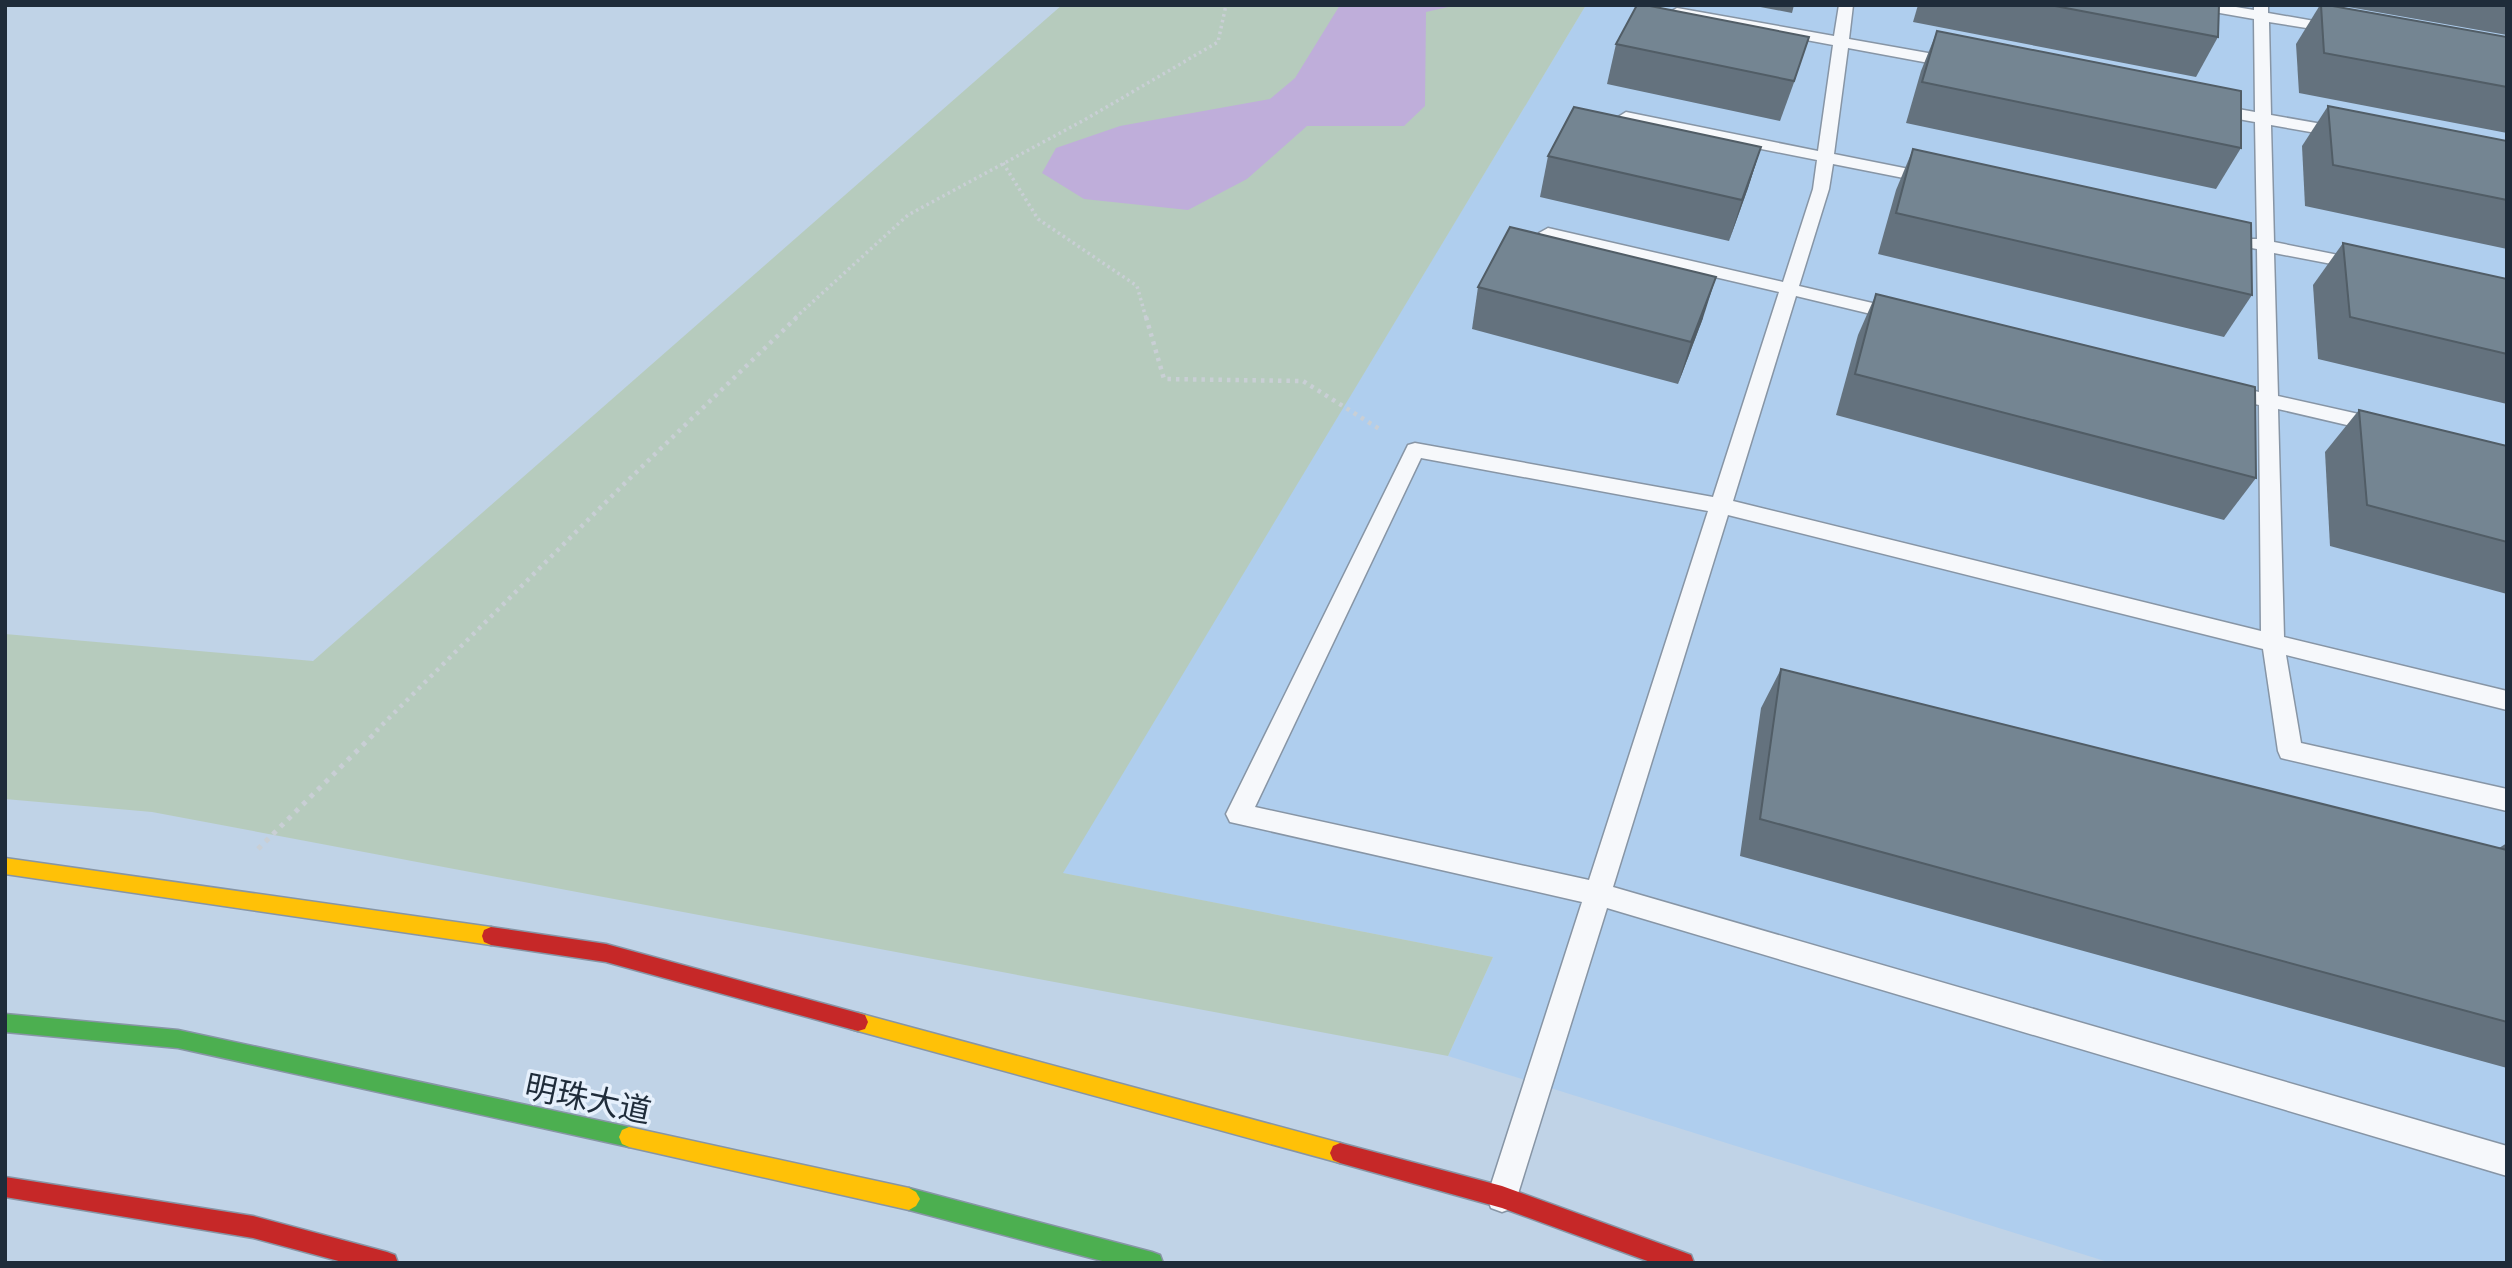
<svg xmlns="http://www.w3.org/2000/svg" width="2512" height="1268" viewBox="0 0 2512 1268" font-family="'PT Sans Narrow','Noto Sans SC',sans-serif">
<rect width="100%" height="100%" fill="#c0d3e7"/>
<!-- built -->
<path fill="#afceee" d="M1586,5h921v1258h-396l-663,-207 45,-99 -431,-84z"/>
<!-- green -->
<path fill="#b6cbbd" d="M1062,5h524l-523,868 430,84 -45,99 -1296,-244 -147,-13v-165l308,27z"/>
<!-- water -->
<path fill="#bfaeda" d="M1340,5h117l-31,7 -1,94 -21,20h-97l-60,53 -59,31 -104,-11 -42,-26 14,-25 64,-22 150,-27 25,-21z"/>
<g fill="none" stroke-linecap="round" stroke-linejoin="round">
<!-- lane casing -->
<g stroke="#8795a5" stroke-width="3">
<path id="lane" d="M1839,5h14l-4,34 107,19 8,5 -8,5 -108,-20 -14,106 100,20 8,5 -8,5 -101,-20 -4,25 -30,97 108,25 2,4 -9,6 -104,-25 -63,205 528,130 -2,-226 -39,-9 -3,-5 3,-5 7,-1 32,7 -2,-143 -11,-2 -3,-4 3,-4h11l-2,-117 -45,-8 -8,-5 8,-5 45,8 -1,-93 -57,-10 -7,-4h34l30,5v-5h14v8l75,13 2,3 -2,3 -5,1 -69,-11 2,93 74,13 8,5 -8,5 -74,-13 3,117 89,18 9,5 -9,5 -89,-17 4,143 103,23 7,2 3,5 -3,5 -7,2 -103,-24 6,228 223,54v19l-221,-55 15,88 206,46v22l-226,-53 -3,-7 -15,-102 -535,-134 -115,372 894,259v30l-900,-268 -90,289 -4,11 -11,4 -11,-4 -4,-11 95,-295 -352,-80 -4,-8 182,-369 7,-2 298,54 66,-205 -231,-54 -9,-5 9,-5 235,54 30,-93 4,-29 -191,-38 -8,-5 8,-5 192,39 15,-106 -156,-29 -7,-4 7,-4 157,28zM1421,458l287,53 -119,369 -334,-73z"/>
</g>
<!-- fast casing -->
<g stroke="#8795a5" stroke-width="3">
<g id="fast">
<path d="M5,1014l173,16 451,97 7,3 3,7 -3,7 -7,3 -451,-99 -173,-16z"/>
<path d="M909,1188l243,64 8,3 3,8h-53l-201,-53 -7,-4 -4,-7 4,-7z"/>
</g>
</g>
<!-- slow casing -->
<g stroke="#8795a5" stroke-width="3">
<g id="slow">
<path d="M5,858l486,69 7,3 2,6 -2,6 -7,3 -486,-71z"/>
<path d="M858,1013l482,130 7,3 3,7 -3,7 -7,3 -482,-132 -7,-2 -3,-7 3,-7z"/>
<path d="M629,1127l280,61 7,4 4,7 -4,7 -7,4 -280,-63 -7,-3 -3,-7 3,-7z"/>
</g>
</g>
<!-- jam casing -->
<g stroke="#8795a5" stroke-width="3">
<g id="jam">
<path d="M491,927l115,17 252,69 7,2 3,7 -3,7 -7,2 -252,-69 -115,-17 -7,-3 -2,-6 2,-6z"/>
<path d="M1340,1143l162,43 181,66 8,3 3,8h-41l-151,-55 -162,-45 -7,-3 -3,-7 3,-7z"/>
<path d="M5,1177l248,39 134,36 8,3 3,8h-52l-93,-25 -248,-41z"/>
</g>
</g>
<!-- path-far2 -->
<g stroke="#c9cfd5" stroke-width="3.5" stroke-dasharray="2.5 3.5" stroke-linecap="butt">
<path d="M1003,163l35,56 99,67 9,32"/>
<path d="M795,318l113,-103 178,-96 132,-77 8,-37"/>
</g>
<!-- path-far1 -->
<g stroke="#c9cfd5" stroke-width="4.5" stroke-dasharray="3.5 5" stroke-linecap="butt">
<path d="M1146,317l18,62 139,2 78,49"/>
<path d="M376,731l246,-245 175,-169"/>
</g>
<!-- path -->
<path stroke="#c9cfd5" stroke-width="5" stroke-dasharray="4.5 6" stroke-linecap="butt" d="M258,849l120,-119"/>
<!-- lane -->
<use href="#lane" fill="#f6f8fb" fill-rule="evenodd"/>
<!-- fast -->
<use href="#fast" fill="#4caf50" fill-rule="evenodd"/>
<!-- slow -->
<use href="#slow" fill="#ffc107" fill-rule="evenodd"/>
<!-- jam -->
<use href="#jam" fill="#c62828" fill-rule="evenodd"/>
</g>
<!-- wall -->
<g fill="#64727e">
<path d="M1750,5h44l-2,8z"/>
<path d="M1918,5h301l-1,32 -22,40 -283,-55z"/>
<path d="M2320,5h7l180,32v96l-208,-40 -3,-49z"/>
<path d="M2337,5h170v30z"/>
<path d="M1937,31l304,117 -25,41 -310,-66 15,-52z"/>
<path d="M1616,44l180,33 -16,44 -173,-37z"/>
<path d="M2328,106l179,35v108l-202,-43 -3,-60z"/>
<path d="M1761,147l-13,41 -19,53 -189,-44 8,-41z"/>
<path d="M1913,149l339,146 -28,42 -346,-83 18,-64z"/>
<path d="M2343,243l164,36v125l-189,-45 -5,-74z"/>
<path d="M1478,287l225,31 -25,66 -206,-55z"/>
<path d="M1876,294l380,184 -32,42 -388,-105 22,-80z"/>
<path d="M2359,410l148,36v148l-177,-48 -5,-94z"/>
<path d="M1781,669l718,179 8,-5v225l-767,-212 21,-148z"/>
</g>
<!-- shaded-wall -->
<g fill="#515d66">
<path d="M1761,147l-13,41 -19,53 13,-41z"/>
<path d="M1716,277l-13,41 -25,66 13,-42z"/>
</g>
<!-- building -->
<g fill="#748592" stroke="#515d66" stroke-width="2">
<path d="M1637,5h8l164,32 -15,44 -178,-37z"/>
<path d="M2050,5h169l-1,32z"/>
<path d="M2321,5h6l180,32v50l-183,-34z"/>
<path d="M1937,31l304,60v57l-319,-66z"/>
<path d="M2328,106l179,35v59l-174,-35z"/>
<path d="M1574,107l187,40 -19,53 -194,-44z"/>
<path d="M1913,149l338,74 1,72 -356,-82z"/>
<path d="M1510,227l206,50 -25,65 -213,-55z"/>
<path d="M2343,243l164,36v75l-157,-37z"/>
<path d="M1876,294l379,93 1,91 -401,-104z"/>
<path d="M2359,410l148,36v96l-140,-37z"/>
<path d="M1781,669l726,181v172l-747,-203z"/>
</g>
<g text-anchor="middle" stroke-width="7" stroke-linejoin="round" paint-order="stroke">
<!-- near-street labels -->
<g font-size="32" fill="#1f2c3a" stroke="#e6f0fc">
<text transform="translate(588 1099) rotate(12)" y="11">明珠大道</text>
</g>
</g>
<!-- border -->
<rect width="2512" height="1268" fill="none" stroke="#1f2c3a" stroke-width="14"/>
</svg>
